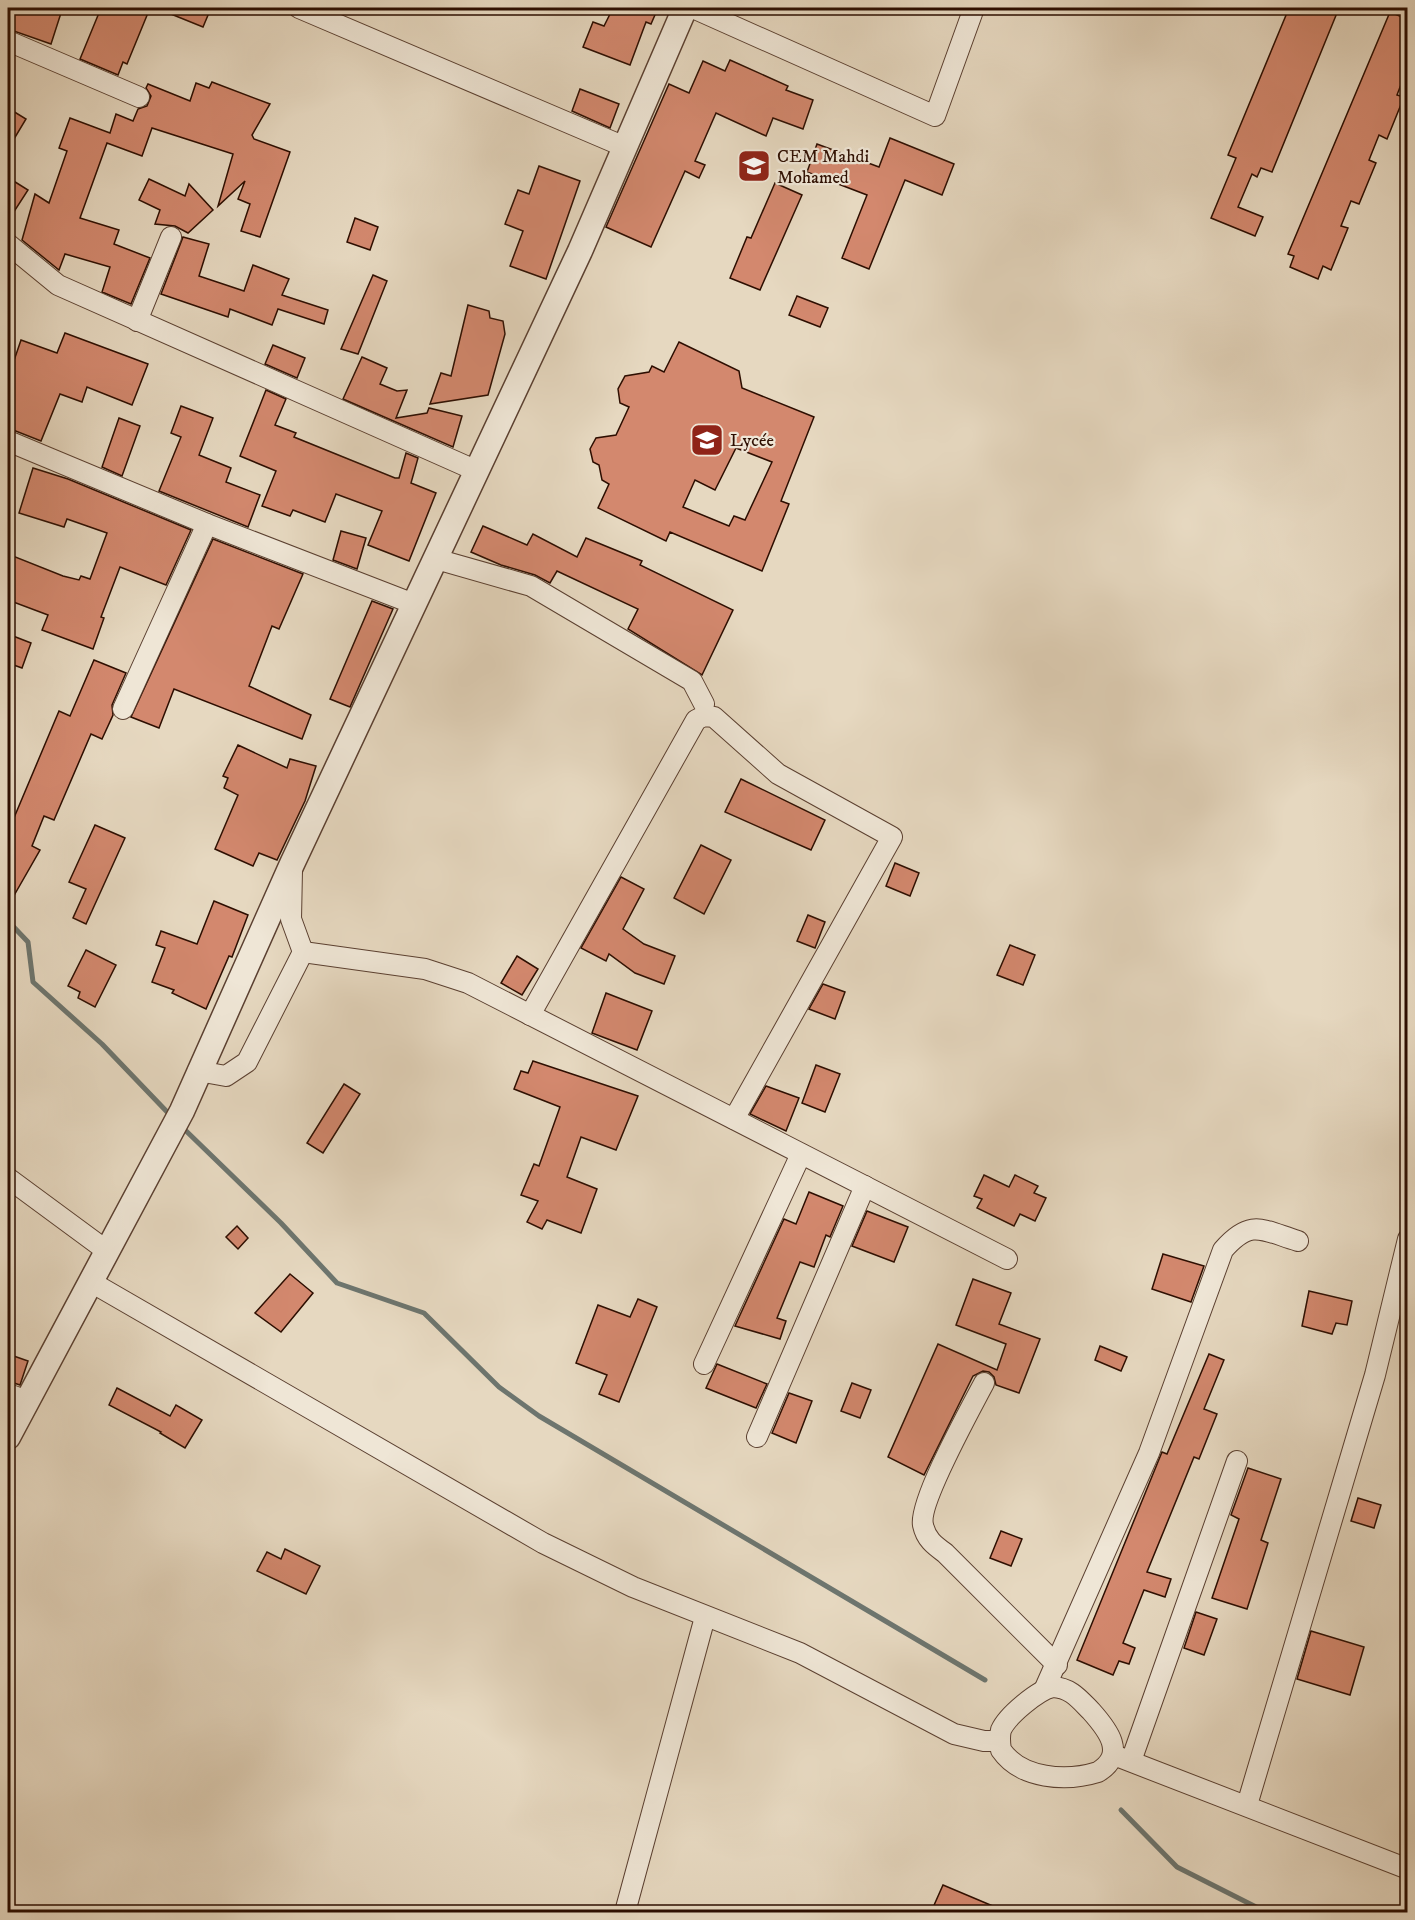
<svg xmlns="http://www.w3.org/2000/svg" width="1415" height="1920" viewBox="0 0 1415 1920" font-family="'IM FELL DW Pica',serif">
<rect width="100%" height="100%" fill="#e6d8c0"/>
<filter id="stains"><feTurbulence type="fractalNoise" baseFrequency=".00333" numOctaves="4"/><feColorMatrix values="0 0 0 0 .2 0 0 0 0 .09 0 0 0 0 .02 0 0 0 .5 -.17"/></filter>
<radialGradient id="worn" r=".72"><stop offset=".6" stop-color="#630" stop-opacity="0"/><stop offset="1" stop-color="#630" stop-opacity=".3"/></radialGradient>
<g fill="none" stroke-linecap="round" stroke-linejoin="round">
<!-- stream -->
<g stroke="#6d756e" stroke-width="5">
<path d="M8,921l20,21 5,40 69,62 69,72"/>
<path d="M182,1127l99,96 56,60 87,30 75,74 40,29 446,264"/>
<path d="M1121,1810l56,57 89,45"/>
</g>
</g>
<!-- building -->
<g fill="#d3886e" stroke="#2d0e01" stroke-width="1.5" fill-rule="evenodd">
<path d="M8,8h37l16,5 -10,31 -43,-15z"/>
<path d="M101,8h49l-23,56 -4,-2 -5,13 -38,-16z"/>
<path d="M156,8h55l-8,19z"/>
<path d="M611,8h47l-7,16 -5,-2 -16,43 -47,-18 10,-25 11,4 8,-16z"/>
<path d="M1289,8h50l-67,164 -11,-4 -4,9 -5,-3 -14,33 25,10 -8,19 -44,-18 25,-60 -8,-3z"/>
<path d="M1390,12l17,7v50l-10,26 7,2 -17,42 -8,-4 -10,25 7,3 -17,41 -8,-3 -10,25 7,2 -17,42 -8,-4 -5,13 -28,-12 4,-11 -6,-2z"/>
<path d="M730,60l58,26 -2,4 27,10 -10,29 -30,-11 -7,18 -50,-23 -21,48 10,4 -6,13 -14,-7 -34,76 -45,-20 63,-143 20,9 14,-32 22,10z"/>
<path d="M212,82l58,22 -18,31 2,4 36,13 -30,85 -19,-6 9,-27 -12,-5 7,-18 -27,25 15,-52 -81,-26 -10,28 -35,-13 -27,75 39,12 -5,14 36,14 -19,46 -29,-12 8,-25 -45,-13 -6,16 -37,-30 13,-46 14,9 18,-52 -8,-3 11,-30 40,15 6,-19 17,7 5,-12 9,-3 4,-10 -5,-8 2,-4 42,17 6,-18 13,5z"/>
<path d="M580,89l39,15 -9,24 -38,-17z"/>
<path d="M8,108l18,11 -18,30z"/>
<path d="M890,138l64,26 -12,31 -37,-15 -36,89 -27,-11 25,-63 -60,-23 10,-28 62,23z"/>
<path d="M539,166l41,15 -34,98 -36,-13 13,-35 -18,-7 13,-34 11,4z"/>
<path d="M149,179l36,17 4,-12 24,26 -25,23 -13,-7 -20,-2 5,-14 -21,-10z"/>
<path d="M12,180l16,10 -20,31v-34z"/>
<path d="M775,183l27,12 -42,95 -30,-12 17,-41 4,1z"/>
<path d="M355,218l23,9 -8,23 -23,-8z"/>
<path d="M183,237l26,7 -10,32 45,15 9,-26 36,14 -7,16 46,15 -4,14 -46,-15 -6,16 -42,-16 -2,8 -67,-23z"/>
<path d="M373,275l14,6 -29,73 -17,-5z"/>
<path d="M797,296l31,12 -8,19 -31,-12z"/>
<path d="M468,305l21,6 1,7 13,3 2,13 -17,61 -58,9 11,-31 10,3z"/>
<path d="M65,333l83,31 -16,41 -45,-18 -5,15 -22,-8 -19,47 -33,-13v-50l13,-38 36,13z"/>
<path d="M679,342l60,29 3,17 72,29 -33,84 8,3 -27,67 -92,-39 -4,9 -68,-33 11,-24 -7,-4 -3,-15 -6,-3 -3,-13 6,-11 20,-3 13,-28 -9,-4 -2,-14 7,-13 24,-4 3,-6 12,6zM736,448l36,14 -27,58 -11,-4 -5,10 -46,-19 12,-27 20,10z"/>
<path d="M273,345l32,13 -8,20 -32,-14z"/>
<path d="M362,357l25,11 -7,16 17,7 10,-1 -11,28 31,-5 2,-5 33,8 -9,31 -110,-48z"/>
<path d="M266,390l20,9 -11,26 21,8 -2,4 101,41h4l7,-25 12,5 -7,25 25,10 -27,68 -41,-16 14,-34 -46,-17 -11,28 -32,-12 -3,6 -28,-10 14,-35 -36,-15z"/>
<path d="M181,406l32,12 -14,37 32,13 -5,14 34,13 -12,32 -89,-36 22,-54 -10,-4z"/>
<path d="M119,418l21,8 -18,50 -20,-9z"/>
<path d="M33,468l35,11 123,51 -25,55 -46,-18 -19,50 3,1 -11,31 -51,-19 6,-15 -40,-15v-46l55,22 16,4 2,-4 9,3 17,-46 -40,-14 -3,8 -45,-14z"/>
<path d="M483,526l44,19 6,-11 44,23 9,-19 56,23 -2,4 93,45 -31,65 -74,-46 10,-20 -81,-38 -7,12 -15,-8 -34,-10 -30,-13z"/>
<path d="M341,531l25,7 -9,31 -24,-9z"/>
<path d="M213,539l90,35 -24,55 -7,-3 -23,60 62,29 -9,24 -128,-50 -15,39 -28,-11z"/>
<path d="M372,601l21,8 -43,98 -20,-8z"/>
<path d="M8,634l23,9 -9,25 -14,-5z"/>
<path d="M94,660l32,13 -14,32 1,10 -11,24 -11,-5 -37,86 -10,-4 -12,30 8,4 -32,56v-74l51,-121 11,5z"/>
<path d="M238,745l49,23 3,-9 26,7 -11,35 -28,59 -18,-7 -6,13 -38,-17 23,-54 -14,-7 4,-10 -5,-2z"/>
<path d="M741,779l84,41 -14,30 -86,-38z"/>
<path d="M95,825l30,13 -39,86 -13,-6 13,-29 -17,-7z"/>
<path d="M701,845l30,15 -27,54 -30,-16z"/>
<path d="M895,863l24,10 -9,23 -24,-10z"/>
<path d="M621,877l23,12 -21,40 21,15 31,12 -11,28 -29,-11 -26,-19 -3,7 -25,-13z"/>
<path d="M214,901l34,14 -16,42 -3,-1 -23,53 -34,-16 2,-3 -22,-8 13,-34 -9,-3 5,-14 36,13z"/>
<path d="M808,915l17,7 -10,26 -18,-7z"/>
<path d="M1010,945l25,10 -12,30 -26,-10z"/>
<path d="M86,950l30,15 -21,42 -17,-9 2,-6 -12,-6z"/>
<path d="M517,956l21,13 -16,26 -21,-12z"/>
<path d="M823,984l22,8 -10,27 -26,-10z"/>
<path d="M606,993l46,18 -15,39 -45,-17z"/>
<path d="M533,1061l105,35 -22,54 -35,-13 -14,40 30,12 -16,44 -34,-13 -5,9 -15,-7 11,-21 -17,-6 13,-31 5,2 21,-59 -46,-18 7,-18 7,2z"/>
<path d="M816,1065l24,9 -15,38 -23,-9z"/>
<path d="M344,1084l16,10 -37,59 -16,-10z"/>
<path d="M766,1086l33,12 -13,33 -36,-17z"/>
<path d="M984,1175l25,12 6,-12 23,11 -4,7 12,5 -11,23 -15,-7 -6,12 -37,-18 5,-9 -8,-3z"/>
<path d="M809,1192l34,14 -13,31 -4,-2 -12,32 -14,-5 -23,56 9,3 -6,18 -45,-13 49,-107 12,5z"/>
<path d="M867,1211l41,16 -14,35 -42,-16z"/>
<path d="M237,1226l11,12 -10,11 -12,-12z"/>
<path d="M1163,1254l41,12 -13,36 -39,-13z"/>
<path d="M290,1274l23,19 -32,39 -26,-19z"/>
<path d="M973,1279l38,14 -12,31 41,15 -21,54 -23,-8 -2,-8 -5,-5 -6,-1 -10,5 -49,99 -36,-18 50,-113 59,26 9,-26 -50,-19z"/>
<path d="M1309,1291l43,10 -5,24 -11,-2 -4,11 -30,-8z"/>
<path d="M638,1299l19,8 -38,95 -20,-8 8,-19 -31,-12 22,-58 32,12z"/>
<path d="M1100,1346l27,11 -6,14 -26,-11z"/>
<path d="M8,1354l20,7 -8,24 -12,-4z"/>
<path d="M1209,1354l15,6 -20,49 13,5 -18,45 -5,-2 -47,115 24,7 -6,18 -21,-7 -21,53 12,5 -6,16 -10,-3 -6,14 -36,-15 85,-208 5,2z"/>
<path d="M717,1364l50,20 -11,24 -50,-20z"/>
<path d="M852,1383l19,7 -11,28 -19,-7z"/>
<path d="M117,1388l53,28 6,-11 26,15 -17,28 -25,-15 1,-1 -52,-27z"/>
<path d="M789,1393l23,8 -16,42 -24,-10z"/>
<path d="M1248,1468l33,11 -20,61 7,3 -21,66 -35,-11 27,-79 -8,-4z"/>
<path d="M1358,1498l23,7 -7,23 -23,-7z"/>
<path d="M1001,1531l21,8 -11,27 -21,-8z"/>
<path d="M285,1549l35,17 -14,28 -49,-23 10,-19 14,7z"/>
<path d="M1196,1612l21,7 -13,36 -20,-7z"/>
<path d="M1311,1631l53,16 -14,48 -53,-16z"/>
<path d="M943,1885l64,27h-76z"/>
</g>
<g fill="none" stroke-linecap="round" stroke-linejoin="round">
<!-- minor casing -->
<g stroke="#5b4031" stroke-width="22">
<g id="minor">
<path d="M299,8l326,139"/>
<path d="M693,8l242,108 39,-108"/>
<path d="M8,41l131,56"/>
<path d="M8,244l50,41 419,186"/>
<path d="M137,321l34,-84"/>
<path d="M8,441l199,83 207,80"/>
<path d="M436,559l95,27 161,95 12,23"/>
<path d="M123,709l84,-185"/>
<path d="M303,952l122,17 43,14 539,276"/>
<path d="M530,1015l166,-295 8,-4 10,1 64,57 114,63 -158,282"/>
<path d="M198,1071l28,5 21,-14 56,-110 -12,-33 1,-49"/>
<path d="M8,1178l99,73"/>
<path d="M91,1282l452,261 90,44 167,66 154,81 30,7h15"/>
<path d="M704,1364l97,-210"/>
<path d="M984,1383c-13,25 -66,120 -61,142 3,14 11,20 22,28l112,112"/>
<path d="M8,1394l19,7"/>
<path d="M757,1437l108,-251"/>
<path d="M1053,1687c18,1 26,12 38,24 17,19 36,43 7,61 -32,10 -77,7 -97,-22 -1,-7 -2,-13 0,-20 6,-14 37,-40 52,-43z"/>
<path d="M1045,1688l104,-235 74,-203c28,-32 39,-20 75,-9"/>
<path d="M1119,1757l289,112"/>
<path d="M1131,1761l106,-300"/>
<path d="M1247,1805l128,-430 33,-136"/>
<path d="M625,1912l80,-295"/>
</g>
</g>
<!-- tertiary casing -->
<g stroke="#5b4031" stroke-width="27">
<path id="tertiary" d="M8,1437l174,-326 110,-247 288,-613 105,-243"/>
</g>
<!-- minor -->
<use href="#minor" stroke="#efe6d6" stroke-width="20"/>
<!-- tertiary -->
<use href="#tertiary" stroke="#efe6d6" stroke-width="24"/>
</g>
<!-- icons -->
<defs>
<g id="school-square" transform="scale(1.725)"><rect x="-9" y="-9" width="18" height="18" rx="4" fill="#8f2418" stroke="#efe6d6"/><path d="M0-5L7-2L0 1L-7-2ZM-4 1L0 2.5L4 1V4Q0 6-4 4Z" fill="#fff"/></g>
</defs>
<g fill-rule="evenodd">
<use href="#school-square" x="754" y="166"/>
<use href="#school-square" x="707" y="440"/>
</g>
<g text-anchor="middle" stroke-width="4.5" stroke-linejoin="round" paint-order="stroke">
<!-- poi labels -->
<g font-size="18" fill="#2d0e01" stroke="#efe6d6" text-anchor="start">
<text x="777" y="162">CEM Mahdi<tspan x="777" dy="21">Mohamed</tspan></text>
<text x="730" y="446">Lycée</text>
</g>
</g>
<!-- margin -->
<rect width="1415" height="1920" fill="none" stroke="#e6d8c0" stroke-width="30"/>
<rect x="9" y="9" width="1397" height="1902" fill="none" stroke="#2d0e01" stroke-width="3"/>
<rect x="15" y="15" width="1385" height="1890" fill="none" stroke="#2d0e01" stroke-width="1.5"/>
<rect width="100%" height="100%" filter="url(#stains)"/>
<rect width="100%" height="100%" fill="url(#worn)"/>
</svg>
